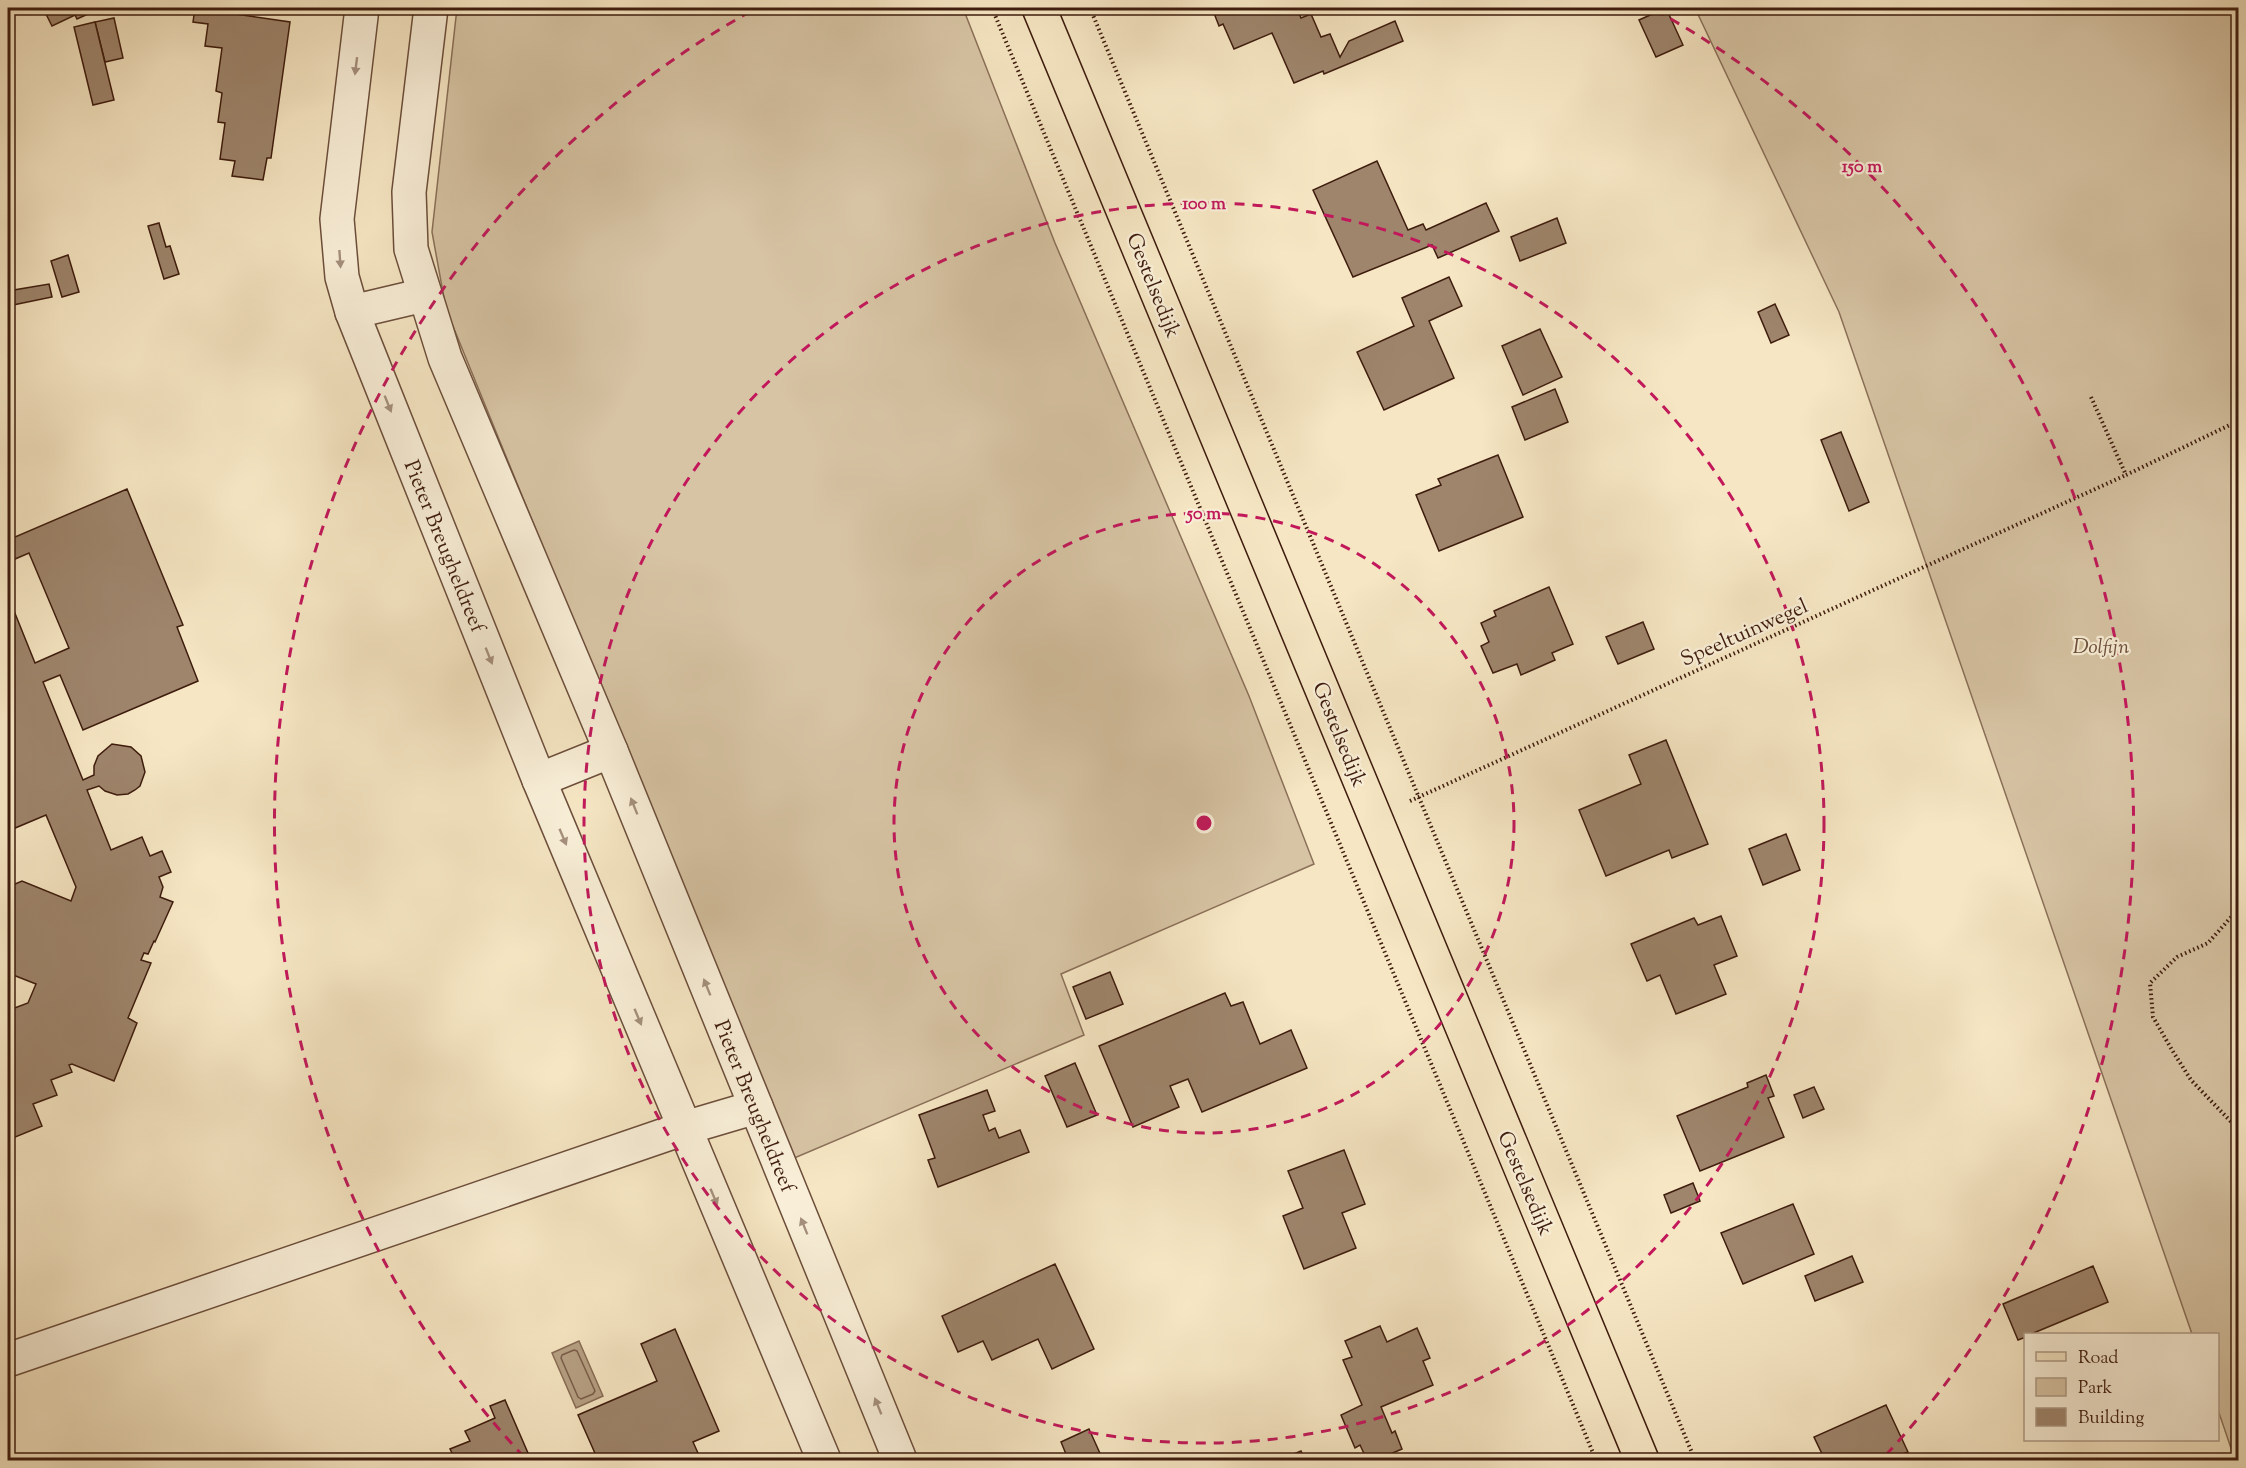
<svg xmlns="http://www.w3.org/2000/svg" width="2246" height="1468" viewBox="0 0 2246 1468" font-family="'Sorts Mill Goudy',serif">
<rect width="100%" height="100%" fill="#f6e6c3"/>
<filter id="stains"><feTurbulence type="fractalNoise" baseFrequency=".00333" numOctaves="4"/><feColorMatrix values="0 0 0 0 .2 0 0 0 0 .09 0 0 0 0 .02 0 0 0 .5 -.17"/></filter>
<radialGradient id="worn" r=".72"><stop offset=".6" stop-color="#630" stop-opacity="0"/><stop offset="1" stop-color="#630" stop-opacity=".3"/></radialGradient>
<!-- green -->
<g fill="#d7c4a4" stroke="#8a7059" stroke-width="1.5">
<path d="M457,8h506l92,235 194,453 65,168 -253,110 23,61 -292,124 -346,-850 -14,-77z"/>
<path d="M1695,8h543v1452h-3l-17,-50v-76h-26l-353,-1022z"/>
</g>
<!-- water -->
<path fill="#b7a185" stroke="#876c55" stroke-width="1.5" d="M579,1341l24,55 -27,12 -24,-55z"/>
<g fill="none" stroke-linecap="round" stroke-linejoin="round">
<!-- shore -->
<path stroke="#7a5e4a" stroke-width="1.5" d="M574,1350l3,1 18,40 -2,3 -12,5 -3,-2 -17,-39 1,-3z"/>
</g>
<!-- building -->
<g fill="#9e856c" stroke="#3e1c0e" stroke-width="1.5">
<path d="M43,8h50l2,3 -18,8 -2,-4 -23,11z"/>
<path d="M195,8l95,14 -19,136h-4l-4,22 -31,-4 3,-15 -15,-2 5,-36 -7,-1 4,-29 -6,-2 6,-43 -17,-2 3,-22 -15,-2z"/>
<path d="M1212,8h85l4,10 10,-4 10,23 9,-3 10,23 9,-16 46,-20 8,20 -79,33 -1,-3 -29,12 -22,-50 -38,16 -11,-25 -4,2z"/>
<path d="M1666,8l17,37 -27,12 -17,-37z"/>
<path d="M114,18l9,40 -18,4 -10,-40z"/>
<path d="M95,22l19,78 -21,5 -19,-78z"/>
<path d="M1377,161l31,69 15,-6 3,6 60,-27 13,28 -61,27 -6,-13 -79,32 -40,-87z"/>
<path d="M1557,218l9,25 -46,18 -9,-24z"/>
<path d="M159,223l7,24 4,-1 9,28 -15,5 -16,-53z"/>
<path d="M68,255l11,37 -17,5 -11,-36z"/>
<path d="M1449,277l13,29 -33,15 25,57 -70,32 -27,-58 57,-26 -12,-28z"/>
<path d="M49,284l3,13 -44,9v-15z"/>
<path d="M1775,304l14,31 -18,8 -13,-31z"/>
<path d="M1540,329l22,48 -39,18 -21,-49z"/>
<path d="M1555,389l13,33 -43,18 -13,-33z"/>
<path d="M1841,432l28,70 -20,9 -28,-71z"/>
<path d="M1498,455l25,62 -84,34 -23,-56 25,-10 -3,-6z"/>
<path d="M127,489l56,136 -6,2 21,54 -115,49 -23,-55 -17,7 40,98 11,-5v-9l4,-10 14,-12 19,3 10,9 4,16 -5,14 -5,4 -7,4 -11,1 -12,-4 -6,-5 -12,4 24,60 31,-13 8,19 12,-5 9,21 -12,5 4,10 -3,10 13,5 -18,40 -1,-1 -6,13 -4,-1 -3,7 10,3 -23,55 9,5 -23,58 -42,-17 -3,1 3,7 -21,8 6,15 -24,9 9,22 -34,14v-142l4,11 16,-6 8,-19 -28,-11v-86l14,-6 49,20 5,-14 -30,-72 -38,16v-235l27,67 34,-15 -40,-95 -21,9v-22z"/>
<path d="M1549,587l24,57 -21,9 3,7 -34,15 -4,-11 -24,9 -12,-27 8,-4 -8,-19 15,-7 -2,-5z"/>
<path d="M1643,622l11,27 -36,15 -12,-27z"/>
<path d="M1666,740l42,104 -36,14 -3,-8 -63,26 -27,-66 62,-26 -12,-29z"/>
<path d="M1786,834l14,36 -37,15 -14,-36z"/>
<path d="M1721,916l16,40 -23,9 12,29 -50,20 -16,-39 -13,6 -16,-37 63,-26 4,7z"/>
<path d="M1110,972l13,32 -37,15 -13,-32z"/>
<path d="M1225,993l6,13 12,-4 17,42 31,-14 16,38 -105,44 -14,-33 -18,7 9,21 -46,20 -34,-81z"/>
<path d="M1075,1063l22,52 -30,12 -22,-51z"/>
<path d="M1766,1075l8,21 -6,2 16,39 -84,34 -23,-55 71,-29 -1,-4z"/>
<path d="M1814,1087l10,22 -21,9 -9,-23z"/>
<path d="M987,1090l8,21 -12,4 6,16 6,-3 4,10 21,-8 9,22 -91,35 -10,-27 7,-2 -16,-43z"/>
<path d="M1344,1150l21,54 -23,9 14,35 -52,21 -21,-53 20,-8 -15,-37z"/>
<path d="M1693,1183l7,18 -29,12 -7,-18z"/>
<path d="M1793,1204l21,50 -71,30 -22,-51z"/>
<path d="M1852,1256l11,26 -48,19 -10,-25z"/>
<path d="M1055,1264l39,85 -42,20 -14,-30 -46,21 -9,-19 -25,11 -16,-36z"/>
<path d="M2093,1266l15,36 -77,32h-5v3l-8,3 -15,-36z"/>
<path d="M1380,1326l7,16 30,-14 13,30 -7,3 10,24 -52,22 11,26 3,-2 7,18 -26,11h-9l-7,-15 -5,3 -14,-33 21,-10 -19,-45 9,-3 -7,-16z"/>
<path d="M675,1329l44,102 -26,11 5,11 -17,7h-19l-2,-3 -8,3h-54l-20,-45 79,-34 -16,-37z"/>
<path d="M505,1400l26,60h-80l4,-1 -5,-10 20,-8 -5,-10 30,-13 -5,-12z"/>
<path d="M1886,1405l22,47 -8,3 2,5h-77l-11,-23z"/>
<path d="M1089,1429l14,31h-37l2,-1 -7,-17z"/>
<path d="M1301,1451l4,9h-26z"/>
</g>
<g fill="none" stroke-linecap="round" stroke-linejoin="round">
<!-- minor casing -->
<g stroke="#6c4e3b" stroke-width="36">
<g id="minor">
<path d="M362,8l-25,211 5,58 10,35 187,468 285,680"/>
<path d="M431,8l-22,184 2,57 34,109 166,393 289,709"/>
<path d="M352,312l72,-17"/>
<path d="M539,780l72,-29"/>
<path d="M8,1360l677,-232 71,-21"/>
</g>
</g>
<!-- major casing -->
<g stroke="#3e1c0e" stroke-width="36">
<path id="major" d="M1039,8l603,1452"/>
</g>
<!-- path -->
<g stroke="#3e1c0e" stroke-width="4" stroke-dasharray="1.5 3" stroke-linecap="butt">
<path d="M992,8l604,1452"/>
<path d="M1090,8l605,1452"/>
<path d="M2091,397l35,78 112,-54"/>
<path d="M1410,801l716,-326"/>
<path d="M2238,864l-5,51 -25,28 -31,14 -27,26 3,34 19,33 19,30 47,49"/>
</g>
<!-- minor -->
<use href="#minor" stroke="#f9efd8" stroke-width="33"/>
<!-- major -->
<use href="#major" stroke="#f6e6c3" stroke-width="33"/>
</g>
<!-- one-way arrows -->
<defs><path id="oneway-solid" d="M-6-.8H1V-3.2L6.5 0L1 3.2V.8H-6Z" transform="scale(1.5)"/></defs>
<g fill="#a5907d">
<use href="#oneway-solid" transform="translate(356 66) rotate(97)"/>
<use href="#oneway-solid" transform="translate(340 259) rotate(86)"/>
<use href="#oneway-solid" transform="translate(388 404) rotate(68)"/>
<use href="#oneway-solid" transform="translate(489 656) rotate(68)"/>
<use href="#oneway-solid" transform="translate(634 806) rotate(-112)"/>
<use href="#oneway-solid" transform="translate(563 837) rotate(67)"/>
<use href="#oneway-solid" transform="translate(707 987) rotate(-112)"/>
<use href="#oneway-solid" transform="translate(638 1017) rotate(67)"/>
<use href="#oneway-solid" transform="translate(714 1197) rotate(67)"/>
<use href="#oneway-solid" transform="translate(804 1226) rotate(-112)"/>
<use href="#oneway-solid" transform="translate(878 1406) rotate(-112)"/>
</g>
<!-- distance rings -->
<g fill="none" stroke="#c2185b" stroke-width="3" stroke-dasharray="10 8">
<circle cx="1204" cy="823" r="310"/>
<circle cx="1204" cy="823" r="620"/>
<path d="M524 1457A930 930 0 0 1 753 10M1655 10A930 930 0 0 1 1884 1457"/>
</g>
<g text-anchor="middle" stroke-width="4.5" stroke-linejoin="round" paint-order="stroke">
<!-- street labels -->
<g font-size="21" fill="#3e1c0e" stroke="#f9efd8">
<text transform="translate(1154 285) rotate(68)" y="7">Gestelsedijk</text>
<text transform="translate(445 546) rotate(68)" y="7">Pieter Breugheldreef</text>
<text transform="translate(1744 632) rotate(-24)" y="7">Speeltuinwegel</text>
<text transform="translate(1340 734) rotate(68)" y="7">Gestelsedijk</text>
<text transform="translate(755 1106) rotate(68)" y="7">Pieter Breugheldreef</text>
<text transform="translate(1526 1183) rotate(67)" y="7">Gestelsedijk</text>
</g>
<!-- park labels -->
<g font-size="21" font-style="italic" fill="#6c4e3b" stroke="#f9efd8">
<text x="2101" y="653">Dolfijn</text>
</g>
</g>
<circle cx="1204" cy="823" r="9" fill="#c2185b" stroke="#f9efd8" stroke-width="3"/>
<g font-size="18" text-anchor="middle" font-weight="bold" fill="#c2185b" stroke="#f9efd8" stroke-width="4.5" stroke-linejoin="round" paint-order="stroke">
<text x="1862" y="172">150 m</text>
<text x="1204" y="209">100 m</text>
<text x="1204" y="519">50 m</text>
</g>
<!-- margin -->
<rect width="2246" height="1468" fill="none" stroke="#f6e6c3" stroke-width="30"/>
<rect x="9" y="9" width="2228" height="1450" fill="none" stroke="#3e1c0e" stroke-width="3"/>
<rect x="15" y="15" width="2216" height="1438" fill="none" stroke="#3e1c0e" stroke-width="1.5"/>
<!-- legend -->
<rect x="2024" y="1333" width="195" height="108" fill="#f9efd8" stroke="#ae9b87" stroke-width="1.5"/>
<rect x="2036" y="1352" width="30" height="9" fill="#f6e6c3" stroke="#ae9b87" stroke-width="1.5"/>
<text x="2078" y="1363" font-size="18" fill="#3e1c0e">Road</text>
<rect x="2036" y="1378" width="30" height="18" fill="#d7c4a4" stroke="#ae9b87" stroke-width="1.5"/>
<text x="2078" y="1393" font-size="18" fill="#3e1c0e">Park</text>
<rect x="2036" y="1408" width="30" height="18" fill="#9e856c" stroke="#ae9b87" stroke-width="1.5"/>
<text x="2078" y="1423" font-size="18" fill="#3e1c0e">Building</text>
<rect width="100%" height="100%" filter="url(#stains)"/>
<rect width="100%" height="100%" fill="url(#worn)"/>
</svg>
